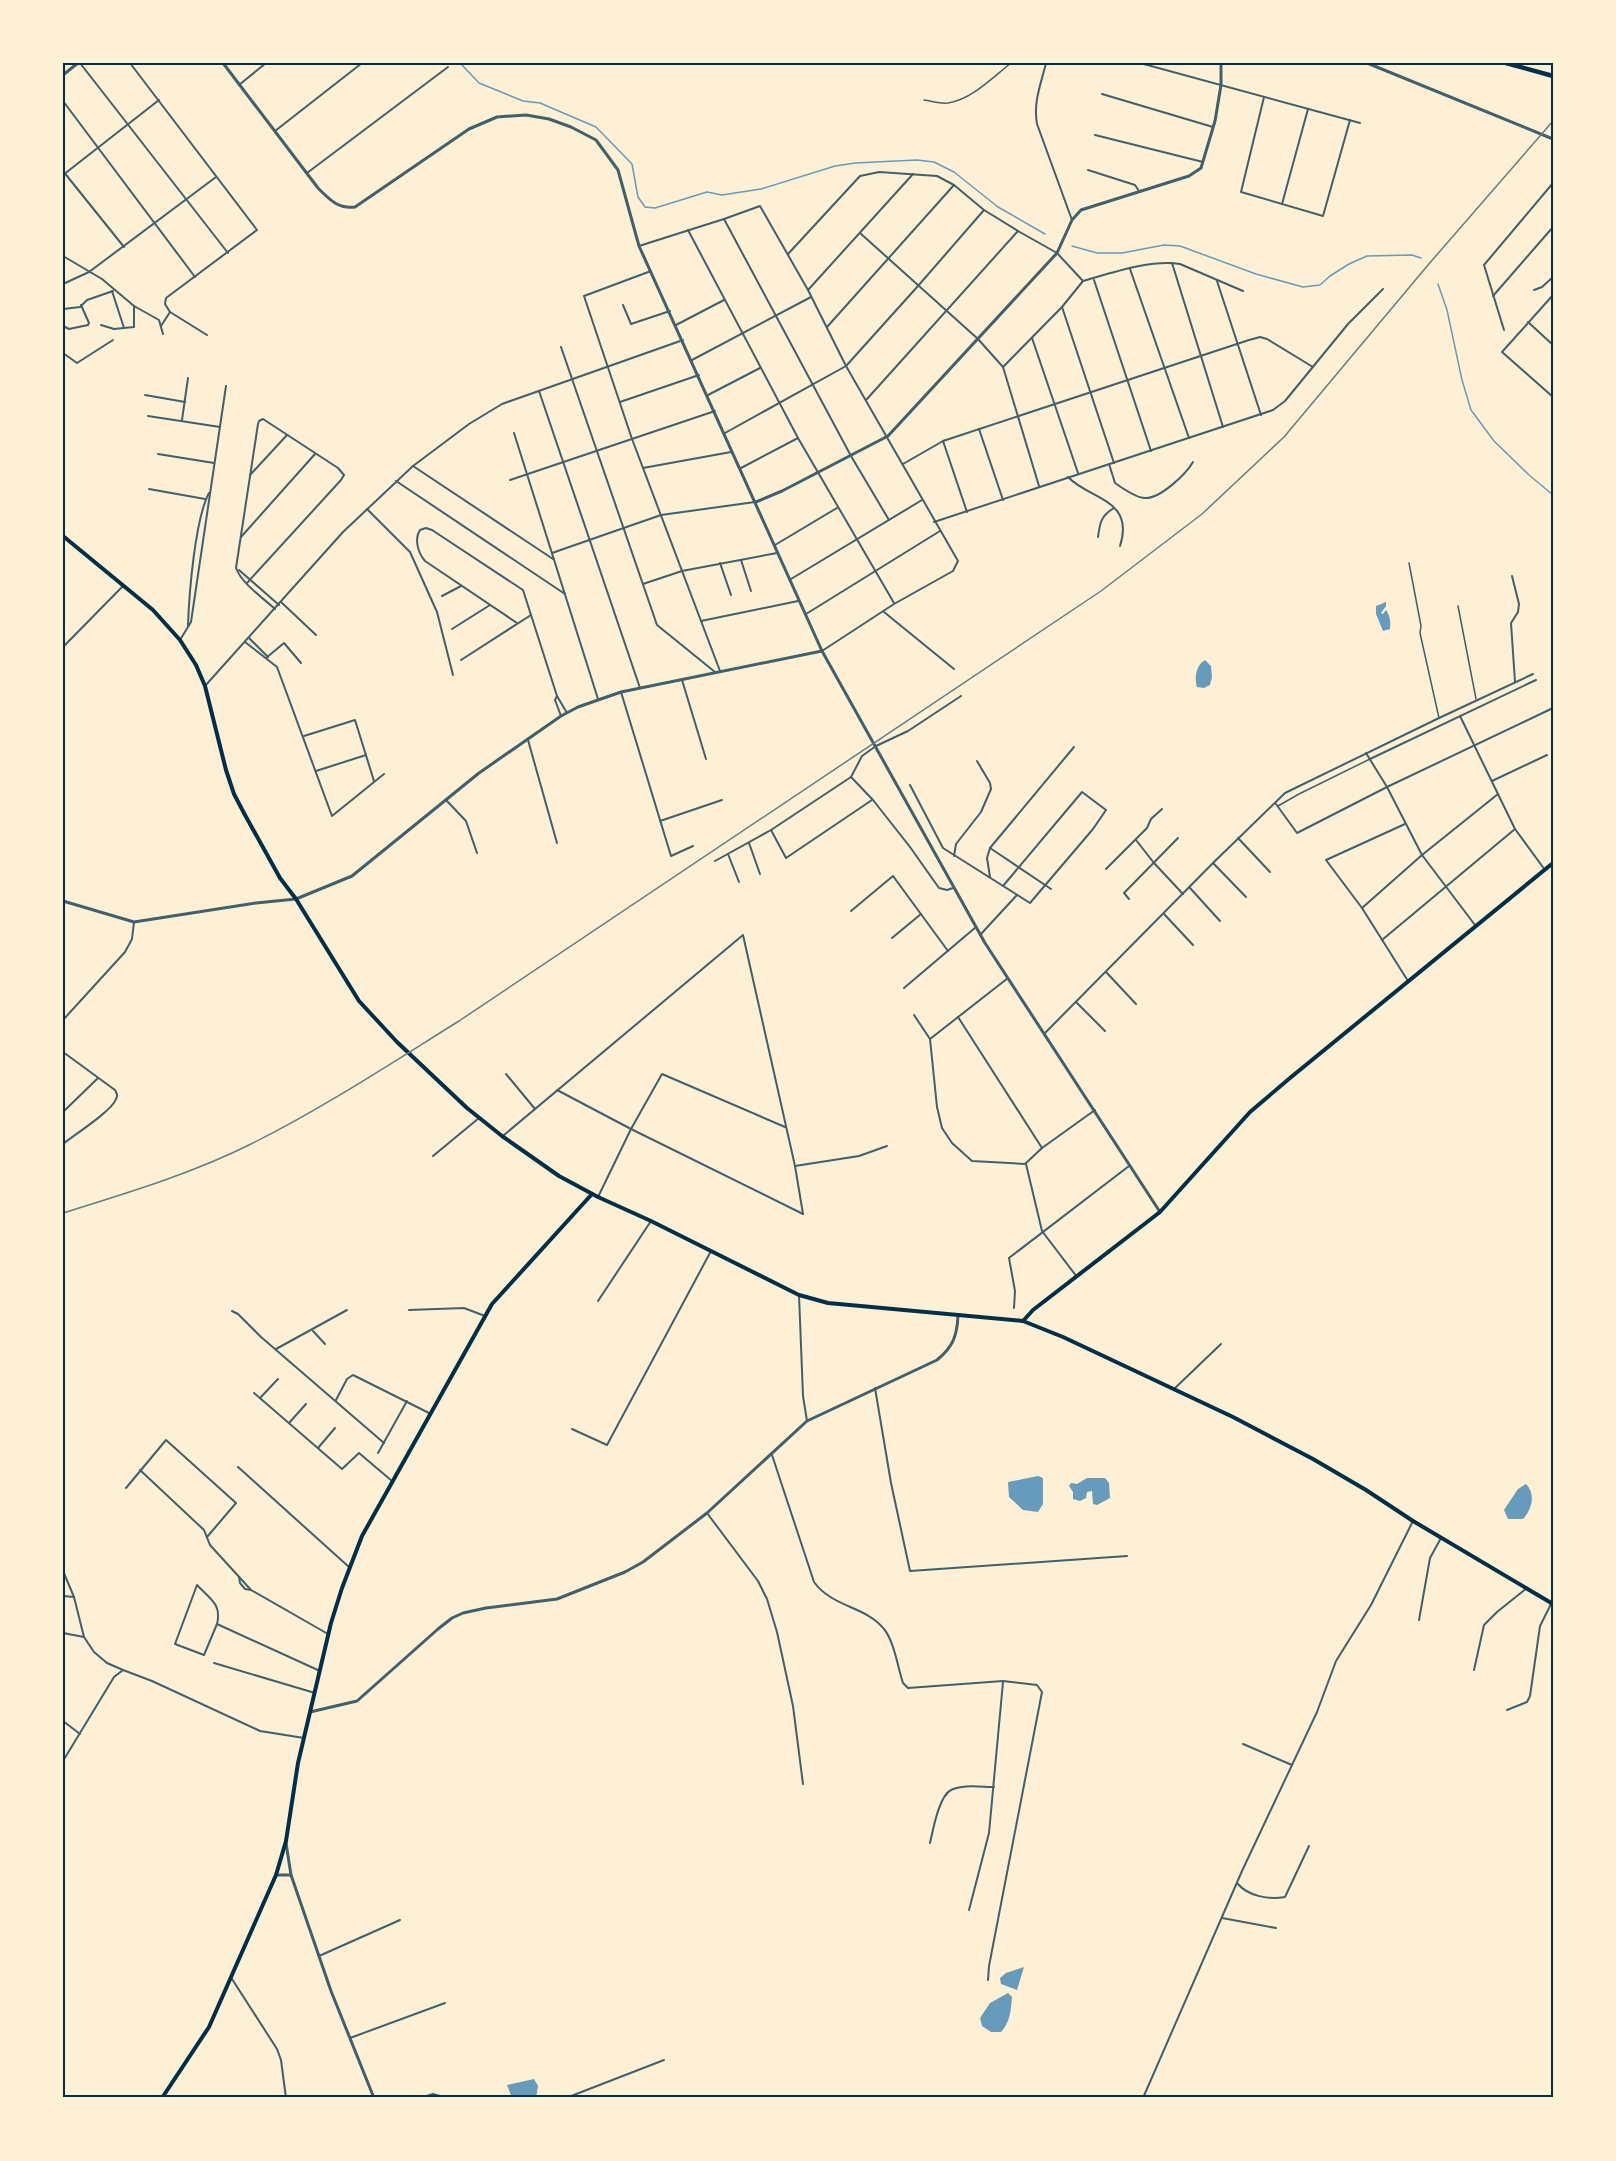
<svg xmlns="http://www.w3.org/2000/svg" width="1616" height="2161" viewBox="0 0 1616 2161" font-family="Jost,sans-serif">
<rect width="100%" height="100%" fill="#fdf0d5"/>
<!-- water -->
<g fill="#669bbc">
<path d="M1386,602v4l-5,7 2,1 3,-4c4,6 5,12 4,19l-7,2 -7,-17v-8z"/>
<path d="M1205,660l6,6 1,11 -2,8 -6,3 -7,-1c-3,-9 -1,-22 8,-27z"/>
<path d="M1038,1476l5,2v26l-5,8 -15,-2 -14,-13 -1,-15z"/>
<path d="M1087,1478h18l4,5 1,15 -13,7 -4,-1 -1,-13 -5,1 -1,6 -6,3 -7,-2v-7l-4,-6 2,-3 6,1z"/>
<path d="M1526,1484c10,10 6,25 -3,35h-15l-4,-9 14,-21z"/>
<path d="M1024,1967l-7,23 -16,-6 -1,-6 6,-5z"/>
<path d="M1008,1993l4,4c-1,13 -2,25 -11,35h-10l-9,-6 -2,-8 10,-15z"/>
<path d="M534,2079l4,7 -2,12h-24l-5,-13z"/>
</g>
<g fill="none" stroke-linecap="round" stroke-linejoin="round">
<!-- stream -->
<g stroke="#669bbc" stroke-width="1.5">
<path d="M462,65l17,18 44,18 17,2 56,24 36,37 6,33 7,10 10,1 52,-16 15,3 39,-6 74,-23 20,-3 62,-3 17,2 20,10 44,35 47,27"/>
<path d="M1072,246l25,7h25l42,-8 16,1 76,28 47,13 17,-2 10,-9 19,-12 18,-8 45,-1 9,3"/>
<path d="M1438,284l9,26 15,70 9,30 23,31 35,34 24,20"/>
</g>
<!-- service -->
<g stroke="#3f606c" stroke-width="1.5">
<path d="M924,100c8,1 16,4 24,3 24,-4 44,-25 63,-40"/>
<path d="M1409,563l12,63 -1,7 19,85"/>
<path d="M1458,606l18,93"/>
<path d="M1278,806l21,-12 71,-35"/>
</g>
<!-- minor -->
<g stroke="#3f606c" stroke-width="2">
<path d="M80,63l148,190"/>
<path d="M130,63l127,167 -91,68 -1,6 5,8 -9,14"/>
<path d="M1046,63c-5,21 -13,39 -9,61l35,96"/>
<path d="M1140,63l220,60"/>
<path d="M239,85l27,-22"/>
<path d="M1102,94l111,33"/>
<path d="M1264,97l-23,95 82,24 27,-96"/>
<path d="M63,101l132,176"/>
<path d="M275,131l87,-68"/>
<path d="M1095,135l108,27"/>
<path d="M1088,170l47,15 4,6"/>
<path d="M63,171l61,76"/>
<path d="M307,173l141,-106"/>
<path d="M63,175l96,-75"/>
<path d="M1282,204l26,-95"/>
<path d="M724,219l127,237 38,64"/>
<path d="M688,230l110,208 96,165"/>
<path d="M860,233l118,106 25,28 36,119"/>
<path d="M639,246l85,-27 36,-13 48,84 38,76 112,195 -5,10 -59,33 -72,47"/>
<path d="M788,254l72,-78 19,-4 58,4 17,9 30,25 34,21 39,22 26,28c28,-8 69,-22 97,-17l63,27"/>
<path d="M63,256l39,23 32,27 25,14 4,14"/>
<path d="M1172,263l51,164"/>
<path d="M1130,269l59,169"/>
<path d="M651,271l-67,25 48,143 88,232"/>
<path d="M1094,280l57,171"/>
<path d="M1217,281l44,134"/>
<path d="M63,284l26,-12 127,-95"/>
<path d="M808,290l105,-116"/>
<path d="M1534,290l8,-3 11,-10"/>
<path d="M112,291l12,37"/>
<path d="M1553,295l-51,57 51,45"/>
<path d="M1493,296l60,-69"/>
<path d="M623,305l8,19 39,-13"/>
<path d="M1062,307l52,156"/>
<path d="M63,309l17,-2 7,-7 26,-9"/>
<path d="M170,312l37,23"/>
<path d="M1528,322l25,23"/>
<path d="M101,325l13,4 20,-2v-21"/>
<path d="M676,325l48,-25"/>
<path d="M63,326l6,3 19,-4 1,-2 -8,-18"/>
<path d="M827,327l127,-142"/>
<path d="M1504,330l-20,-65 69,-82"/>
<path d="M1032,338l46,135"/>
<path d="M561,347l96,278 58,47"/>
<path d="M63,353l14,10 36,-23"/>
<path d="M692,360l119,-63"/>
<path d="M1003,367l59,-60 21,-26"/>
<path d="M539,391l101,297"/>
<path d="M145,395l40,7"/>
<path d="M708,395l52,-27"/>
<path d="M867,399l151,-168"/>
<path d="M620,402l79,-27"/>
<path d="M148,416l72,11"/>
<path d="M182,420l6,-42"/>
<path d="M979,429l24,71"/>
<path d="M514,433l84,266"/>
<path d="M725,433l121,-67 72,-80 66,-76"/>
<path d="M943,441l24,71"/>
<path d="M158,454l56,9"/>
<path d="M903,464l40,-23 306,-101 11,-3 7,2 46,28"/>
<path d="M1109,464l6,19c7,5 21,15 30,15 15,1 41,-24 48,-36"/>
<path d="M413,466l140,93"/>
<path d="M643,468l88,-16"/>
<path d="M741,468l57,-30"/>
<path d="M250,475l37,-40"/>
<path d="M1068,477c22,23 67,22 52,69"/>
<path d="M510,480l205,-69"/>
<path d="M396,481l169,113"/>
<path d="M149,489l56,10"/>
<path d="M367,509l43,43 27,60 16,63"/>
<path d="M934,522l339,-112 12,-9 63,-77 35,-35"/>
<path d="M241,537l74,-83"/>
<path d="M1098,537c2,-15 3,-21 16,-29"/>
<path d="M775,545l62,-37"/>
<path d="M552,553l109,-38 94,-13"/>
<path d="M741,560l10,31"/>
<path d="M720,563l11,32"/>
<path d="M239,570l40,35"/>
<path d="M1512,576l7,28 -1,8 -7,11 4,59"/>
<path d="M791,579l131,-79"/>
<path d="M247,583l94,-103 3,-5 -6,-7 -75,-49 -4,2 -1,3 -22,144c6,16 26,29 39,41"/>
<path d="M643,584l39,-13 95,-18"/>
<path d="M442,596l19,-10"/>
<path d="M281,602l35,33"/>
<path d="M884,612l70,57"/>
<path d="M806,614l134,-83"/>
<path d="M701,621l97,-20"/>
<path d="M517,623l-92,-62c-7,-8 -11,-22 -5,-31l6,-2 6,2 91,60 34,106 10,17"/>
<path d="M188,626c1,-32 7,-107 21,-133"/>
<path d="M452,629l38,-24"/>
<path d="M249,638l19,19"/>
<path d="M180,640l11,-18 35,-236"/>
<path d="M245,642l32,25 55,149 52,-42"/>
<path d="M63,647l60,-61"/>
<path d="M266,658l18,-15 17,20"/>
<path d="M461,660l70,-45"/>
<path d="M682,680l24,79"/>
<path d="M205,686l138,-154 70,-66 56,-42 33,-20 181,-64"/>
<path d="M621,692l50,164 22,-10"/>
<path d="M557,696l-2,4 6,16"/>
<path d="M1460,716l55,113 30,41"/>
<path d="M304,736l51,-16 19,61"/>
<path d="M528,740l29,103"/>
<path d="M1366,753l21,34 35,68 53,70"/>
<path d="M1370,759l166,-79"/>
<path d="M316,771l50,-16"/>
<path d="M851,777l22,23 37,47 29,41 8,2 6,-2"/>
<path d="M1492,781l55,-26"/>
<path d="M910,785l33,63 87,55 63,-74 13,-19 -24,-18 -79,94"/>
<path d="M446,800l20,21 11,32"/>
<path d="M1276,804l21,29 90,-46 166,-79"/>
<path d="M660,821l62,-21"/>
<path d="M1405,824l-79,36 36,48 46,73"/>
<path d="M771,830l15,28 86,-58"/>
<path d="M1238,838l32,34"/>
<path d="M1136,840l18,23 29,31"/>
<path d="M749,843l11,31"/>
<path d="M990,848l61,41"/>
<path d="M728,854l11,28"/>
<path d="M954,856l2,-12 25,-32 10,-23 -1,-6 -13,-22"/>
<path d="M715,861l56,-31 80,-53 11,-21 14,-10 32,-15 53,-35"/>
<path d="M1213,863l33,34"/>
<path d="M1106,869l41,-41 4,-9 11,-10"/>
<path d="M990,877l-3,-19 3,-10 84,-101"/>
<path d="M1190,888l30,33"/>
<path d="M1129,899l-5,-6 54,-55"/>
<path d="M1362,908l60,-53 76,-61"/>
<path d="M851,911l42,-35 55,75"/>
<path d="M1164,914l29,31"/>
<path d="M980,935l37,-40"/>
<path d="M892,938l29,-24"/>
<path d="M1382,940l133,-111"/>
<path d="M1106,972l30,32"/>
<path d="M904,988l72,-61"/>
<path d="M1076,1002l29,29"/>
<path d="M914,1015l16,24 7,68 5,21 10,15 20,18 53,3 17,-16 53,-38"/>
<path d="M958,1017l84,131"/>
<path d="M63,1020l62,-68 7,-13 2,-17"/>
<path d="M1045,1033l168,-170 72,-70 154,-75 94,-44"/>
<path d="M930,1039l78,-61"/>
<path d="M63,1052l52,38c2,4 3,5 1,9 -4,12 -42,36 -53,45"/>
<path d="M506,1074l29,35"/>
<path d="M557,1090l74,39 172,85"/>
<path d="M63,1112l35,-34"/>
<path d="M504,1135l239,-200 52,231 8,48"/>
<path d="M433,1156l46,-38"/>
<path d="M1026,1164l16,67 35,46"/>
<path d="M795,1166l64,-10 28,-10"/>
<path d="M598,1197l33,-68 31,-55 123,53"/>
<path d="M799,1295l4,101 4,25"/>
<path d="M598,1301l53,-80"/>
<path d="M1014,1308l1,-17 -6,-33 120,-92"/>
<path d="M409,1310l55,-2 21,8"/>
<path d="M232,1311l6,3 23,23 123,106"/>
<path d="M313,1331l12,13"/>
<path d="M276,1349l71,-39"/>
<path d="M875,1388l16,95 19,88 217,-15"/>
<path d="M1174,1389l47,-45"/>
<path d="M254,1393l88,76 17,-16 33,28"/>
<path d="M260,1398l18,-19"/>
<path d="M336,1400l11,-21 6,-4 76,38"/>
<path d="M289,1423l17,-19"/>
<path d="M572,1429l35,16 104,-194"/>
<path d="M318,1448l17,-20"/>
<path d="M378,1453l29,-52"/>
<path d="M772,1455l42,127c19,26 52,24 70,47 10,12 14,39 19,54l5,5 95,-7 34,4 5,7 -53,274 -1,14"/>
<path d="M238,1467l111,100"/>
<path d="M140,1470l64,60 6,15 41,45"/>
<path d="M126,1488l40,-48 70,63 -29,34"/>
<path d="M707,1513l51,68 9,18 10,33 16,74 10,78"/>
<path d="M63,1571l11,26 10,40 10,15 13,11 16,7"/>
<path d="M239,1577l1,6 5,6 6,1 77,44"/>
<path d="M63,1596l11,1"/>
<path d="M1419,1620l11,-62 11,-20"/>
<path d="M217,1624c5,-20 -7,-25 -20,-39l-22,59 29,11 13,-31 103,47"/>
<path d="M63,1633l21,4"/>
<path d="M214,1663l101,30"/>
<path d="M1474,1670l10,-45 13,-13 30,-24"/>
<path d="M1507,1710l20,-8 3,-6 10,-70 11,-22"/>
<path d="M63,1721l17,13"/>
<path d="M1243,1744l49,21"/>
<path d="M63,1761l51,-84 9,-7 29,11 108,50 44,7"/>
<path d="M930,1843c3,-13 9,-47 21,-53 11,-6 31,-3 43,-3"/>
<path d="M1238,1884c10,12 31,16 47,13l24,-51"/>
<path d="M969,1910l20,-77 14,-151"/>
<path d="M1222,1918l54,10"/>
<path d="M319,1956l81,-36"/>
<path d="M232,1979l45,70 4,11 5,38"/>
<path d="M350,2038l95,-35"/>
<path d="M420,2098l13,-4 14,4"/>
<path d="M566,2098l98,-38"/>
<path d="M1143,2098l99,-227 75,-159 19,-51 35,-56 42,-84"/>
</g>
<!-- tertiary -->
<g stroke="#3f606c" stroke-width="3">
<path d="M223,63l95,125c12,12 20,21 37,19l114,-78 28,-12 29,-2 23,4 22,8 25,13 22,30 21,76 183,405 163,292 175,269"/>
<path d="M1367,63l186,76"/>
<path d="M63,75l15,-12"/>
<path d="M756,502l26,-11 106,-55 169,-183 15,-33 9,-10 108,-34 12,-8 14,-47 6,-36v-22"/>
<path d="M63,901l71,21 122,-19 40,-4 56,-23 127,-103 82,-57 17,-9 43,-15 201,-41"/>
<path d="M310,1712l47,-11 81,-72 14,-11 11,-5 23,-5 71,-9 68,-27 18,-10 64,-49 100,-92 130,-61c16,-13 20,-24 21,-44"/>
<path d="M286,1843l5,32 40,116 43,107"/>
<path d="M276,1875h15"/>
</g>
<!-- secondary -->
<g stroke="#003049" stroke-width="4">
<path d="M63,536l90,74 27,30 16,25 9,21 21,84 8,24 11,21 35,63 16,21 63,102 38,41 70,66 35,28 57,40 39,21 53,24 148,74 29,8 195,18 40,16 170,80 80,42 53,31 47,31 140,83"/>
<path d="M1023,1321l10,-11 127,-98 90,-100 40,-34 263,-215"/>
<path d="M162,2098l47,-71 67,-152 10,-34 12,-78 33,-140 11,-35 20,-52 130,-232 100,-110"/>
</g>
<!-- motorway -->
<path stroke="#003049" stroke-width="4.5" d="M1506,63l47,13"/>
<!-- rail -->
<path stroke="#657d81" stroke-width="1.5" d="M63,1213c64,-20 128,-39 188,-69 72,-36 139,-80 208,-123l642,-430 101,-77 82,-77 144,-172 125,-144"/>
</g>
<!-- border -->
<rect width="1616" height="2161" fill="none" stroke="#fdf0d5" stroke-width="129"/>
<rect x="64" y="64" width="1488" height="2032" fill="none" stroke="#003049" stroke-width="2"/>
</svg>
